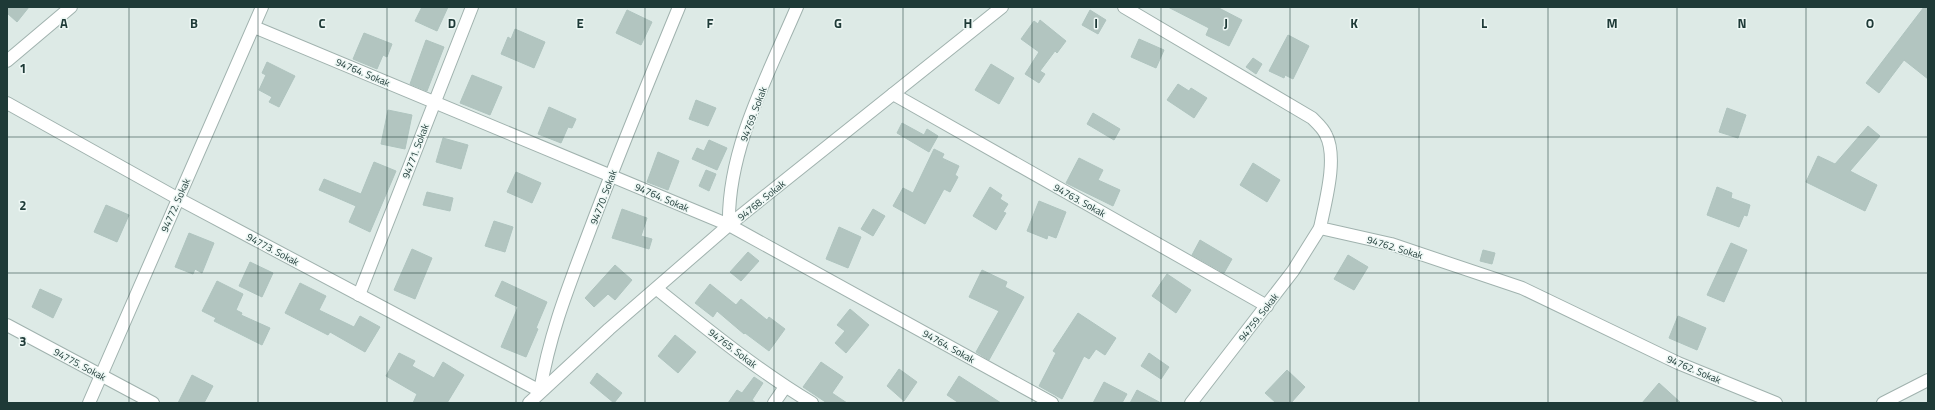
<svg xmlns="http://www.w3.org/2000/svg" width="1935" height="410" viewBox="0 0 1935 410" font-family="'Titillium Web',sans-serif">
<rect width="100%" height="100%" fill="#ddeae6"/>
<!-- building -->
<g fill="#b2c5c0" stroke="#afc4bf">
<path d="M7,7h22l-12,15 -10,-9z"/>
<path d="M422,7h26l-11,24 -22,-10z"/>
<path d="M1168,7h49l25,13 -13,26 -23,-11 3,-7z"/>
<path d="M1924,7h4v72l-24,-19 -25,33 -13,-10z"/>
<path d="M627,10l25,12 -11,23 -25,-12z"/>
<path d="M1090,10l16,10 -8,14 -16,-9z"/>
<path d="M1040,20l26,21 -9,12 -2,-2 -15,20 5,3 -6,9 -14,-9 14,-22 -18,-13 13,-18 4,3z"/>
<path d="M515,29l30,13 -11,26 -33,-14 7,-17 3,2z"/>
<path d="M364,33l28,11 -5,13 -4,-2 -6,14 -24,-10z"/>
<path d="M1288,35l21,11 -16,33 -8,-4 -1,3 -15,-7z"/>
<path d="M1139,39l25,11 -8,18 -25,-11z"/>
<path d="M426,40l18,7 -17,44 -17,-7z"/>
<path d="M1253,58l9,6 -6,10 -10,-7z"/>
<path d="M267,62l28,14 -16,31 -10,-5 3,-5 -13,-7 7,-15 -4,-2z"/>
<path d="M991,64l23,14 -15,26 -24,-14z"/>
<path d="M472,75l30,12 -12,28 -30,-12z"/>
<path d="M1178,84l11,7 2,-3 16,10 -13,20 -27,-18z"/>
<path d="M696,100l20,8 -8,18 -19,-7z"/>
<path d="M549,107l27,12 -4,9 -4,-1 -7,16 -23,-9z"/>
<path d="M1727,108l19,7 -8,23 -19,-6z"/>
<path d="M388,110l24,5 -7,34 -24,-5z"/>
<path d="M1093,113l27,16 -6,11 -27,-16z"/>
<path d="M902,123l22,12 3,-6 11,7 -9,16 -32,-19z"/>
<path d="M1868,126l12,10 -30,35 27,14 -12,26 -59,-29 12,-26 17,8z"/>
<path d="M443,138l25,7 -7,24 -25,-7z"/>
<path d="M709,140l18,8 -10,22 -25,-11 5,-11 7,3z"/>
<path d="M934,149l10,5 -2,4 17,8 -4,9 3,2 -8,15 -6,-3 -19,35 -32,-18 10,-18 10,5z"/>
<path d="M658,152l21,9 -11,29 -21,-8z"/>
<path d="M1079,158l24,12 -5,10 22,10 -7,16 -47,-23z"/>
<path d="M374,162l22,9 -26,61 -21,-10 7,-16 -37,-16 5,-11 37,15z"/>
<path d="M1253,163l27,17 -13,22 -27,-17z"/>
<path d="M706,170l10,4 -7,17 -10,-5z"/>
<path d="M516,172l25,11 -9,20 -25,-11z"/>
<path d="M990,187l12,8 -2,4 8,5 -5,8 3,1 -10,17 -23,-14z"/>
<path d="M1717,187l15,6 -1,5 19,7 -3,11 -3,-1 -5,12 -32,-12z"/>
<path d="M427,192l26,6 -3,13 -27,-6z"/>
<path d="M1039,201l27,11 -10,26 -8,-3 -1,4 -20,-8z"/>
<path d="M106,205l23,10 -12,27 -23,-10z"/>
<path d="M622,209l25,9 -6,18 11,3 -3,10 -37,-11z"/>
<path d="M873,209l12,7 -12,20 -12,-7z"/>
<path d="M494,221l19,6 -8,25 -20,-6z"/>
<path d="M839,227l22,10 -13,31 -22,-9z"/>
<path d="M189,233l25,10 -12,30 -7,-4 -2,5 -18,-7z"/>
<path d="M1200,240l32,19 -8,14 -32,-18z"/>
<path d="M1731,243l16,7 -23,52 -17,-7z"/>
<path d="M412,249l20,9 -17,41 -21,-9z"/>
<path d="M1483,250l12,3 -3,11 -12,-3z"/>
<path d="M748,252l11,9 -18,20 -11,-9z"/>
<path d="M1348,255l20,12 -14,23 -20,-11z"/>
<path d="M250,262l23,11 -11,24 -23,-11z"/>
<path d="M615,265l17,15 -17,20 -7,-6 -14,13 -9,-9z"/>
<path d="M982,270l25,12 -2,5 19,10 -35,63 -13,-8 23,-41 -30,-14z"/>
<path d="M1167,274l24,16 -15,23 -24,-17z"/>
<path d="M217,281l26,13 -7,16 6,3 -1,2 29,13 -8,17 -48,-24 2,-3 -14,-7z"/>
<path d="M502,281l45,21 -11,26 2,1 -12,28 -25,-10 17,-40 -23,-11z"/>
<path d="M300,283l26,13 -7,14 35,17 6,-11 20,11 -15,25 -35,-20 -2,3 -43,-22z"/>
<path d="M710,284l26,21 5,-6 26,21 2,-3 16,12 -16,22 -24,-18 -1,1 -27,-23 -4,6 -18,-14z"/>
<path d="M40,289l22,10 -9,19 -21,-11z"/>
<path d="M850,309l19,16 -23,28 -11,-10 10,-12 -8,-6z"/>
<path d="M1078,313l38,25 -11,17 -9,-6 -7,10 -5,-3 -22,43 -23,-13 17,-33 -3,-2z"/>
<path d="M1678,316l28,12 -9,22 -28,-12z"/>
<path d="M675,335l21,17 -18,21 -20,-17z"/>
<path d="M399,353l16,8 -3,5 22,12 9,-16 21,13 -17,28h-34l4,-9 -31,-18z"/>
<path d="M1149,353l20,14 -8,12 -20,-13z"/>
<path d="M821,362l22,15 -11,16 15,10h-20l-24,-16z"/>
<path d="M899,369l18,13 -13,19 -17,-15z"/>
<path d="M1287,370l18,17 -14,16h-15l-11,-10z"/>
<path d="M597,373l25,20 -8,10 -24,-20z"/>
<path d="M192,375l21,11 -9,17h-26z"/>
<path d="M959,376l42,27h-42l-12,-8z"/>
<path d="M754,377l9,6 -11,17 4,3h-28l9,-13 5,3z"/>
<path d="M1104,382l23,12 -5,9h-29z"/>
<path d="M1659,383l22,20h-39z"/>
<path d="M1137,390l24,13h-31z"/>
</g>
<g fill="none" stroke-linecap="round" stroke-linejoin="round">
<!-- minor casing -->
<g stroke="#a0b2ae" stroke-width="14">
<g id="minor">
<path d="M1124,7l188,111c5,5 11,10 14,17 12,23 -1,68 -6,93l71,16 131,44 156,75 98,40"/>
<path d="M254,27l475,198 323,178"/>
<path d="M7,61l64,-54"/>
<path d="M893,94l374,212"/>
<path d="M7,103l170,95 363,193c10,-60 30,-108 51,-164 28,-74 58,-147 88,-220"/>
<path d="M729,225c-2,-75 39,-150 68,-218"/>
<path d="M657,289c50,40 100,81 155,114"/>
<path d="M359,295l113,-288"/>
<path d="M7,325l146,78"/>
<path d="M89,403l173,-396"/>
<path d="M529,403l80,-74 120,-104 273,-218"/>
<path d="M774,403l11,-16"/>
<path d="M1191,403l102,-132 27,-43"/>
<path d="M1883,403l45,-23"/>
</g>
</g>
<!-- minor -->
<use href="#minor" stroke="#fff" stroke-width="12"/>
</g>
<!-- grid -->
<path fill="none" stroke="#1e3a37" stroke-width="1" stroke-opacity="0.55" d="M129,7v396M258,7v396M387,7v396M516,7v396M645,7v396M774,7v396M903,7v396M1032,7v396M1161,7v396M1290,7v396M1419,7v396M1548,7v396M1677,7v396M1806,7v396M7,137h1921M7,273h1921"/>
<g text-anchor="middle" stroke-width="3" stroke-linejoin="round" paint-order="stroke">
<!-- street labels -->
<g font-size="10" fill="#1e3a37" stroke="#edf7f4">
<text transform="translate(363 72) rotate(23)" y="4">94764. Sokak</text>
<text transform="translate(753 114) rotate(-69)" y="4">94769. Sokak</text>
<text transform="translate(415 151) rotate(-69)" y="4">94771. Sokak</text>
<text transform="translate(603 197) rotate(-69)" y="4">94770. Sokak</text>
<text transform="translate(662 197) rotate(23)" y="4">94764. Sokak</text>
<text transform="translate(761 200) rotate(-39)" y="4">94768. Sokak</text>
<text transform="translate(1080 200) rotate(29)" y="4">94763. Sokak</text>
<text transform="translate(175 205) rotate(-66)" y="4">94772. Sokak</text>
<text transform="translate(1395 247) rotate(17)" y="4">94762. Sokak</text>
<text transform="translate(273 249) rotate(28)" y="4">94773. Sokak</text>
<text transform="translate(1258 317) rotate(-52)" y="4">94759. Sokak</text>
<text transform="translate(949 346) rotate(29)" y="4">94764. Sokak</text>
<text transform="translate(733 348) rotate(37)" y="4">94765. Sokak</text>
<text transform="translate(80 364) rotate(28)" y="4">94775. Sokak</text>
<text transform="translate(1694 369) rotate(23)" y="4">94762. Sokak</text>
</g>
</g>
<g font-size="13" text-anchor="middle" font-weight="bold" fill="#1e3a37" stroke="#edf7f4" stroke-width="3" stroke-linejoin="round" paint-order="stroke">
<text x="64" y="28">A</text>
<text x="194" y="28">B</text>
<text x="322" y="28">C</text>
<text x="452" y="28">D</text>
<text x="580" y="28">E</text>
<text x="710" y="28">F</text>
<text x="838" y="28">G</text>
<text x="968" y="28">H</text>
<text x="1096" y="28">I</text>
<text x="1226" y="28">J</text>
<text x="1354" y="28">K</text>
<text x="1484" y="28">L</text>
<text x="1612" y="28">M</text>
<text x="1742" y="28">N</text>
<text x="1870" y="28">O</text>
<text x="23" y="73">1</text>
<text x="23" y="210">2</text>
<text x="23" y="346">3</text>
</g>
<!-- border -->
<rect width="1935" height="410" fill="none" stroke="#1e3a37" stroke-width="16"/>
</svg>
